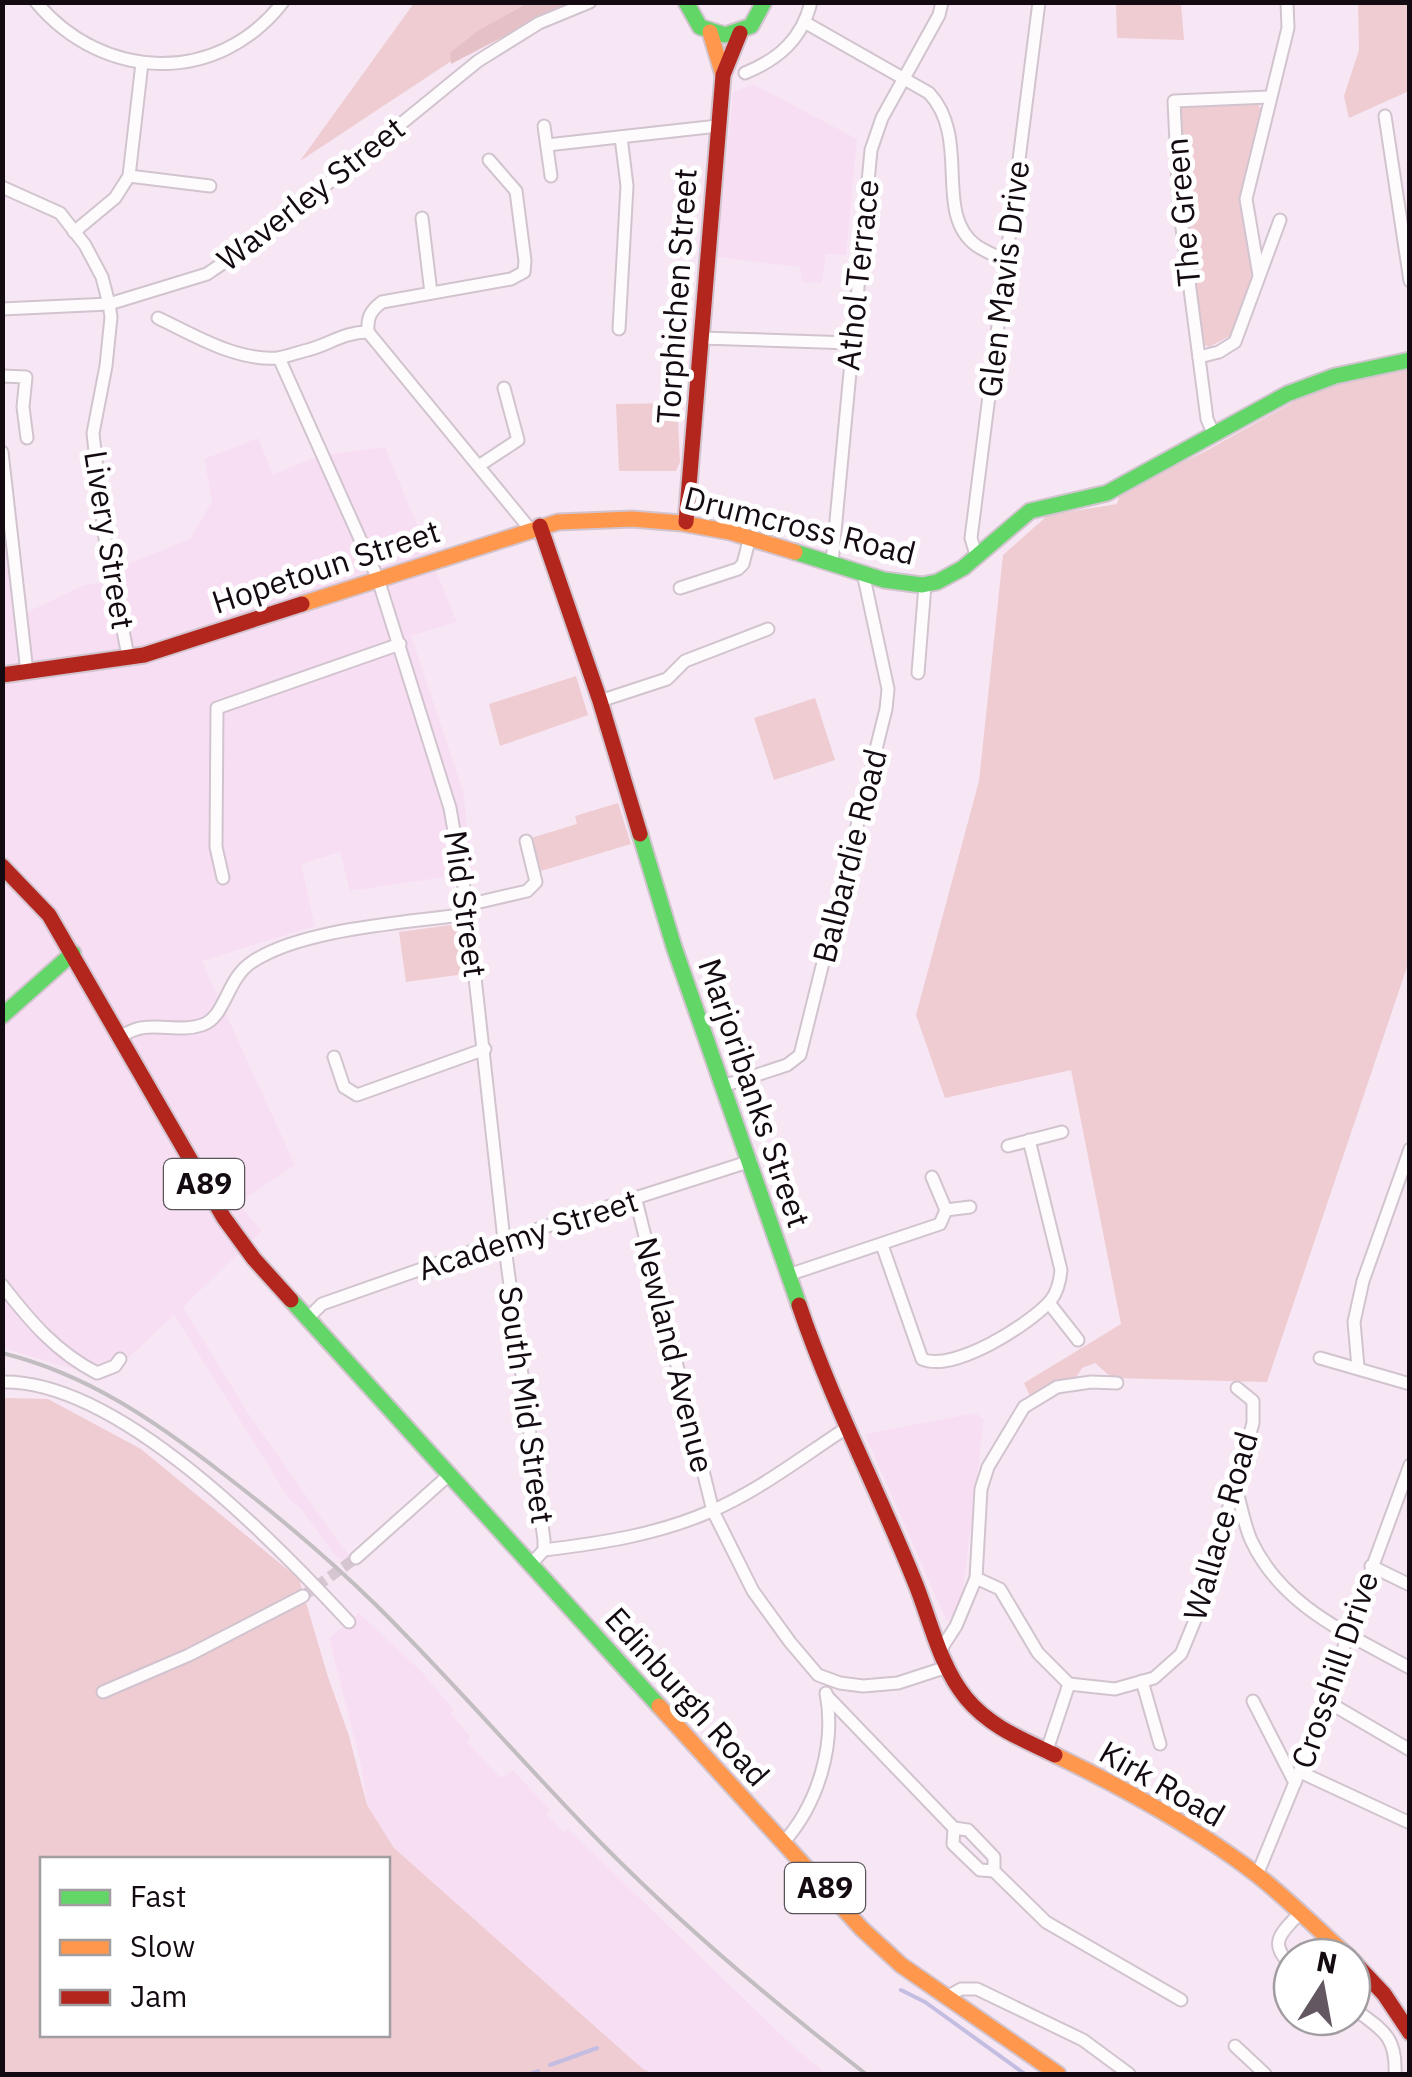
<svg xmlns="http://www.w3.org/2000/svg" width="1412" height="2077" viewBox="0 0 1412 2077" font-family="'IBM Plex Sans',sans-serif">
	<style>
		.built { fill: #f8def3 }
		.green { fill: #eeccd2; fill-rule: evenodd }
		.forest { fill: #e6c0c7 }
		.lines { fill: none; stroke-linecap: round; stroke-linejoin: round }
		.stream { stroke: #c2bde1; stroke-width: 4 }
		.street-tunnel { stroke: #d5c6d2; stroke-width: 11; stroke-dasharray: 11 5.5; stroke-linecap: butt }
		.street-casing { stroke: #d1c4cf; stroke-width: 15 }
		.fast-casing { stroke: #d1c4cf; stroke-width: 19 }
		.slow-casing { stroke: #d1c4cf; stroke-width: 19 }
		.jam-casing { stroke: #d1c4cf; stroke-width: 19 }
		.street { stroke: #fefbfd; stroke-width: 11 }
		.fast { stroke: #63d668; stroke-width: 15 }
		.slow { stroke: #ff974d; stroke-width: 15 }
		.jam { stroke: #b3261e; stroke-width: 15 }
		.rail { stroke: #c1bdc0; stroke-width: 4 }
		.labels { text-anchor: middle; stroke-width: 10; stroke-linejoin: round; paint-order: stroke }
		.shield { fill: #fff; stroke: #5a5459; stroke-width: 2.5 }
		.shield-label { font-size: 30px; font-weight: bold; fill: #140b12 }
		.street-label { font-size: 32px; fill: #140b12; stroke: #fff }
	</style>
	<rect width="100%" height="100%" fill="#f7e7f4"/>
	<g class="built">
		<polygon points="753,84 857,139 846,255 826,254 822,283 802,282 800,267 716,257 733,92"/>
		<polygon points="258,438 273,474 322,455 385,447 457,622 411,636 463,791 473,873 350,891 340,852 301,864 315,926 202,961 295,1165 238,1203 262,1231 183,1307 248,1413 335,1537 358,1566 337,1558 301,1509 289,1499 174,1315 106,1379 3,1348 2,521 8,520 21,615 84,585 106,582 105,573 190,539 212,501 204,459"/>
		<polygon points="975,1413 984,1419 961,1607 947,1622 865,1434"/>
		<polygon points="359,1613 421,1671 454,1710 451,1714 471,1737 467,1742 501,1778 513,1770 550,1810 546,1814 564,1832 568,1829 796,2049 827,2074 653,2074 643,2069 394,1848 367,1805 361,1765 329,1638"/>
	</g>
	<g class="green">
		<polygon points="414,3 548,3 515,19 300,161"/>
		<polygon points="1116,3 1181,3 1184,40 1117,38"/>
		<polygon points="1358,3 1409,3 1409,91 1349,118 1344,96 1359,50"/>
		<polygon points="1257,103 1261,109 1240,198 1251,258 1251,282 1230,336 1209,347 1203,344 1188,237 1180,110 1183,106"/>
		<polygon points="1409,367 1409,961 1267,1382 1112,1378 1095,1363 1082,1368 1075,1379 1054,1384 1030,1396 1024,1383 1121,1324 1071,1070 945,1098 916,1015 979,781 1003,555 1048,515 1117,504 1121,491 1204,452 1318,388"/>
		<polygon points="677,403 680,462 676,471 619,471 616,404"/>
		<polygon points="576,676 588,715 500,746 489,704"/>
		<polygon points="815,698 835,760 774,780 754,718"/>
		<polygon points="618,803 631,844 541,871 531,838 577,824 575,816"/>
		<polygon points="458,924 465,974 406,982 399,932"/>
		<path d="M3,1398l45,1 93,50 158,130 29,98 21,59 18,69 27,43 249,221 10,5h-650zM42,1860h346v174h-346z"/>
	</g>
	<polygon class="forest" points="528,3 577,3 537,19 451,64 450,53 476,32"/>
	<g class="lines">
		<g class="stream">
			<polyline points="901,1990 925,2002 1025,2074"/>
			<polyline points="550,2065 597,2048"/>
			<polyline points="530,2074 538,2071"/>
		</g>
		<polyline class="street-tunnel" points="303,1596 356,1558"/>
		<g class="street-casing">
			<g id="street">
				<path d="M36,2c67,80 182,84 247,0"/>
				<path d="M806,23l123,70c43,46 3,121 48,153 9,6 20,10 29,15"/>
				<path d="M745,73c34,-14 57,-34 66,-71"/>
				<polyline points="1385,116 1410,281"/>
				<polyline points="544,126 551,176"/>
				<polyline points="547,145 718,126"/>
				<polyline points="129,176 210,186"/>
				<polyline points="2,187 60,213 85,245 102,277 109,304 111,317 106,366 93,433 104,533 128,656"/>
				<polyline points="422,218 431,293"/>
				<polyline points="74,232 115,198 129,176 142,63"/>
				<polyline points="1259,275 1246,199 1288,28 1287,2"/>
				<polyline points="2,309 109,304 207,274 267,233 478,61 539,23 590,2"/>
				<path d="M158,318c36,17 78,43 119,40 10,-1 21,-6 31,-8 22,-6 36,-18 60,-18"/>
				<polyline points="619,329 627,186 621,137"/>
				<path d="M368,332c-1,-14 2,-21 14,-30l129,-23 13,-7 1,-11 -9,-70 -27,-31"/>
				<polyline points="368,332 530,529"/>
				<polyline points="701,338 851,343"/>
				<polyline points="1199,357 1219,352 1235,342 1280,220"/>
				<polyline points="279,358 378,579 450,808 467,905 504,1240 544,1540 544,1550 530,1565"/>
				<polyline points="2,376 26,377 23,407 27,438"/>
				<polyline points="1214,435 1207,419 1179,205 1174,101 1269,97"/>
				<polyline points="2,452 27,672"/>
				<polyline points="480,465 518,440 504,388"/>
				<polyline points="976,555 971,538 1039,2"/>
				<polyline points="832,563 871,150 882,118 939,15 942,2"/>
				<polyline points="680,588 738,569 743,564 750,537"/>
				<polyline points="918,673 925,585"/>
				<polyline points="600,701 667,679 685,661 768,629"/>
				<polyline points="223,878 216,847 217,708 400,644"/>
				<polyline points="467,905 527,891 536,882 526,841"/>
				<path d="M119,1036c7,-2 15,-7 22,-8 19,-4 41,4 61,-3 24,-8 24,-46 50,-63 51,-34 154,-39 215,-48"/>
				<polyline points="334,1057 344,1087 357,1095 485,1049"/>
				<polyline points="723,1086 787,1065 800,1055 886,709 888,689 863,573"/>
				<polyline points="1008,1146 1062,1132"/>
				<polyline points="636,1200 713,1511 753,1591 790,1642 818,1675 840,1683 863,1686 898,1683 947,1667"/>
				<polyline points="946,1210 970,1207"/>
				<path d="M882,1245l40,114c31,14 109,-35 129,-59 7,-9 9,-19 10,-30l-32,-130"/>
				<polyline points="788,1275 940,1224 946,1210 932,1177"/>
				<path d="M2,1285c28,36 54,67 95,88l18,-7 5,-7"/>
				<polyline points="1049,1303 1078,1340"/>
				<polyline points="309,1317 322,1304 504,1240 751,1161"/>
				<polyline points="1320,1358 1410,1384"/>
				<polyline points="1358,1367 1354,1322 1363,1281 1410,1149"/>
				<path d="M2,1382c116,-3 272,159 347,240"/>
				<path d="M1236,1488c5,17 8,36 15,52 31,67 98,94 159,128"/>
				<path d="M544,1550c57,-7 112,-15 165,-38 50,-21 94,-56 139,-85"/>
				<polyline points="356,1558 449,1475"/>
				<polyline points="1371,1566 1410,1585"/>
				<polyline points="976,1578 1000,1589 1038,1653 1069,1684"/>
				<polyline points="941,1649 956,1626 976,1578 981,1489 988,1467 1024,1407 1057,1387 1091,1382 1117,1383"/>
				<polyline points="1142,1681 1160,1744"/>
				<polyline points="103,1692 189,1655 303,1596"/>
				<polyline points="827,1696 954,1828 968,1830 994,1857 994,1871 1046,1922 1181,2000"/>
				<polyline points="1253,1701 1295,1783"/>
				<polyline points="1328,1702 1410,1750"/>
				<polyline points="1046,1753 1069,1684 1115,1689 1154,1678 1181,1654 1200,1608 1253,1423 1253,1401 1237,1388"/>
				<polyline points="1300,1772 1410,1823"/>
				<polyline points="954,1828 953,1844 980,1870 994,1871"/>
				<path d="M783,1843c35,-39 53,-98 43,-150"/>
				<polyline points="1257,1875 1328,1702 1348,1633 1410,1465"/>
				<path d="M1292,1966c-25,-23 -11,-33 8,-53"/>
				<polyline points="947,1997 961,1989 977,1989 1083,2040 1129,2074"/>
				<path d="M1352,2007c28,22 45,27 43,67"/>
				<polyline points="1235,2046 1265,2074"/>
			</g>
		</g>
		<g class="fast-casing">
			<g id="fast">
				<polyline points="686,2 700,27 725,35 751,26 764,2"/>
				<polyline points="795,552 884,580 922,585 937,582 963,568 1030,511 1107,493 1287,394 1335,376 1410,360"/>
				<polyline points="640,834 674,947 799,1305"/>
				<polyline points="2,1016 73,953"/>
				<polyline points="291,1300 659,1706"/>
			</g>
		</g>
		<g class="slow-casing">
			<g id="slow">
				<polyline points="710,32 723,75"/>
				<polyline points="302,604 558,522 632,519 681,523 730,532 795,552"/>
				<polyline points="659,1706 862,1929 901,1965 1058,2074"/>
				<path d="M1055,1755c69,33 140,72 201,119 32,25 62,56 93,83"/>
			</g>
		</g>
		<g class="jam-casing">
			<g id="jam">
				<polyline points="686,522 723,75 740,33"/>
				<polyline points="540,526 600,701 640,834"/>
				<polyline points="2,675 144,655 302,604"/>
				<polyline points="2,866 49,915 224,1218 254,1259 291,1300"/>
				<path d="M799,1305c32,95 78,183 115,275 16,38 25,85 52,118 24,29 56,41 89,57"/>
				<polyline points="1352,1960 1384,1994 1410,2033"/>
			</g>
		</g>
		<use href="#street" class="street"/>
		<use href="#fast" class="fast"/>
		<use href="#slow" class="slow"/>
		<use href="#jam" class="jam"/>
		<path class="rail" d="M2,1353c86,21 156,70 224,123 52,40 102,82 149,128 79,78 151,163 229,242 82,83 170,157 262,228"/>
	</g>
	<g class="labels">
		<g class="shield">
			<rect x="164" y="1159" width="80" height="50" rx="8"/>
			<rect x="785" y="1863" width="80" height="50" rx="8"/>
		</g>
		<g class="shield-label">
			<text x="204" y="1194">A89</text>
			<text x="825" y="1898">A89</text>
		</g>
		<g class="street-label">
			<text transform="translate(311 194) rotate(-38)" y="11">Waverley Street</text>
			<text transform="translate(1183 212) rotate(-95)" y="11">The Green</text>
			<text transform="translate(858 275) rotate(-84)" y="11">Athol Terrace</text>
			<text transform="translate(1004 279) rotate(-83)" y="11">Glen Mavis Drive</text>
			<text transform="translate(677 296) rotate(-86)" y="11">Torphichen Street</text>
			<text transform="translate(800 526) rotate(14)" y="11">Drumcross Road</text>
			<text transform="translate(109 540) rotate(81)" y="11">Livery Street</text>
			<text transform="translate(326 567) rotate(-18)" y="11">Hopetoun Street</text>
			<text transform="translate(850 856) rotate(-76)" y="11">Balbardie Road</text>
			<text transform="translate(465 904) rotate(82)" y="11">Mid Street</text>
			<text transform="translate(754 1093) rotate(71)" y="11">Marjoribanks Street</text>
			<text transform="translate(528 1235) rotate(-18)" y="11">Academy Street</text>
			<text transform="translate(674 1355) rotate(76)" y="11">Newland Avenue</text>
			<text transform="translate(526 1405) rotate(82)" y="11">South Mid Street</text>
			<text transform="translate(1221 1526) rotate(-74)" y="11">Wallace Road</text>
			<text transform="translate(1335 1670) rotate(-71)" y="11">Crosshill Drive</text>
			<text transform="translate(687 1697) rotate(48)" y="11">Edinburgh Road</text>
			<text transform="translate(1162 1784) rotate(30)" y="11">Kirk Road</text>
		</g>
	</g>
	<rect width="1412" height="2077" fill="none" stroke="#140b12" stroke-width="10"/>
	<rect x="40" y="1857" width="350" height="180" fill="#ffffff" stroke="#a19da0" stroke-width="2.5"/>
	<rect x="60" y="1890" width="50" height="15" fill="#63d668" stroke="#a19da0" stroke-width="2.5"/>
	<text x="130" y="1907" font-size="30" fill="#140b12">Fast</text>
	<rect x="60" y="1940" width="50" height="15" fill="#ff974d" stroke="#a19da0" stroke-width="2.5"/>
	<text x="130" y="1957" font-size="30" fill="#140b12">Slow</text>
	<rect x="60" y="1990" width="50" height="15" fill="#b3261e" stroke="#a19da0" stroke-width="2.5"/>
	<text x="130" y="2007" font-size="30" fill="#140b12">Jam</text>
	<g transform="translate(1322 1987) rotate(11)"><circle r="48" fill="#ffffff" stroke="#a19da0" stroke-width="2.5"/>
	<path d="M0-8L18 38L0 25L-18 38Z" fill="#635861"/>
	<text y="-15" font-size="28" font-weight="bold" text-anchor="middle" fill="#140b12">N</text>
	</g>
</svg>
